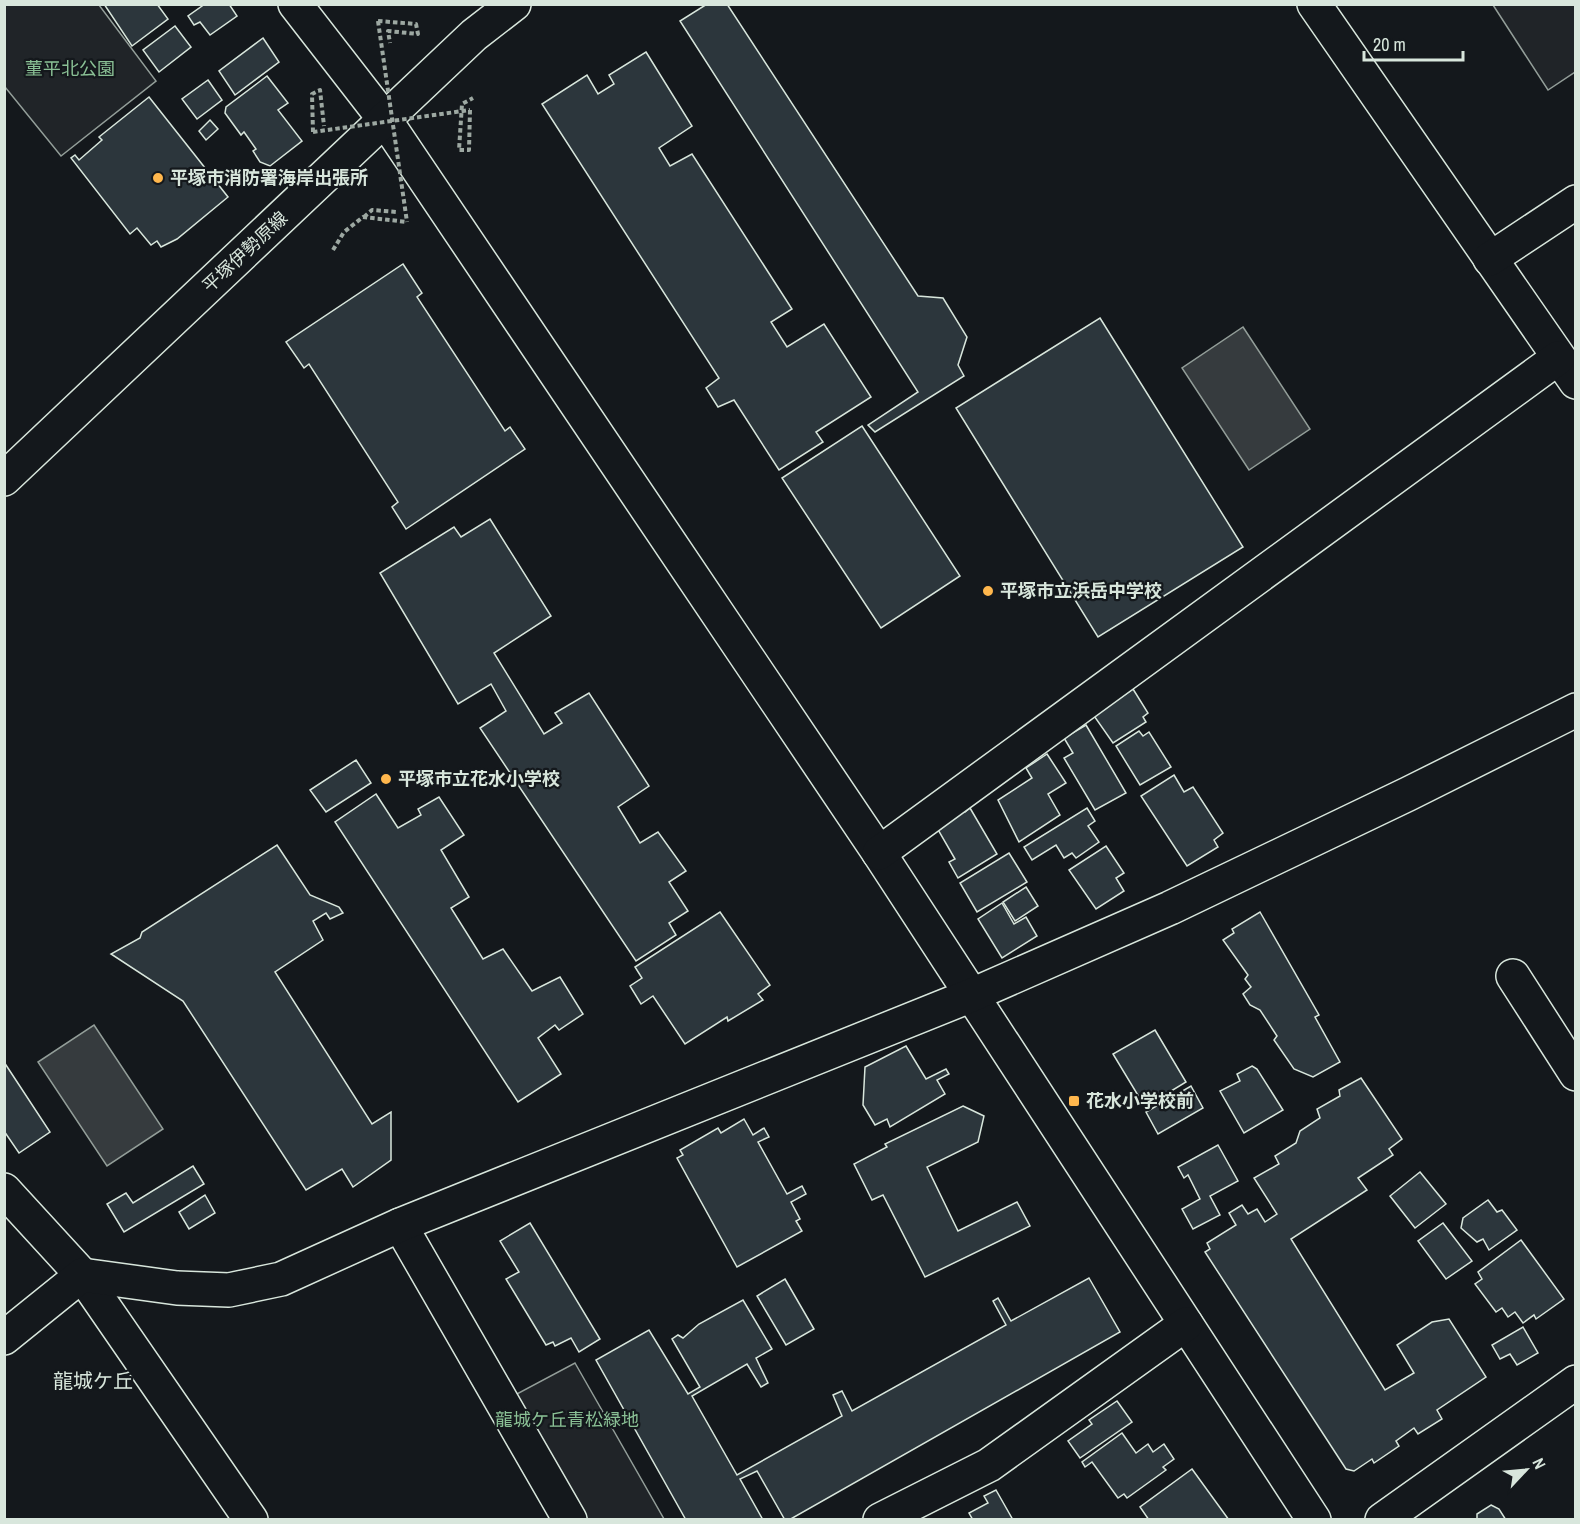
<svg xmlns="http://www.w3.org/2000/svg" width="1580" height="1524" viewBox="0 0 1580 1524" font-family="'Archivo Narrow','Noto Sans JP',sans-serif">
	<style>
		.green { fill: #202428; stroke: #939e99; stroke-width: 1.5 }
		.water { fill: #363b3e; stroke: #939e99; stroke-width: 1.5 }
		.building { fill: #2c363c; stroke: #d8e6dc; stroke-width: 1.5 }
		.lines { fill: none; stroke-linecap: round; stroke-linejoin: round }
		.minor-casing { stroke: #d8e6dc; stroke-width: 36 }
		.major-casing { stroke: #d8e6dc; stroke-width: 36 }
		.path { stroke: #9da8a2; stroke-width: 4; stroke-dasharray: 4.5 3; stroke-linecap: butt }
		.minor { stroke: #14181c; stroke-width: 33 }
		.major { stroke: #14181c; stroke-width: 33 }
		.path-bridge { stroke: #9da8a2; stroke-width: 4; stroke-dasharray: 4.5 3; stroke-linecap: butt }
		.poi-dot { fill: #ffb74d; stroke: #14181c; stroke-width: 2 }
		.labels { text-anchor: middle; stroke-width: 4.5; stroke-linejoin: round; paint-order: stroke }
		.park-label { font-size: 18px; fill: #8ac095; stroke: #14181c }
		.poi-label { font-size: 18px; font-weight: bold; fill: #d8e6dc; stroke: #14181c; text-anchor: start }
		.street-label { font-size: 18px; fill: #d8e6dc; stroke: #14181c }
		.neighbourhood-label { font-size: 20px; fill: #d8e6dc; stroke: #14181c }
	</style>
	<rect width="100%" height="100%" fill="#14181c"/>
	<g class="green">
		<polygon points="4,5 99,5 156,81 61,156 5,87"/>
		<polygon points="1493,5 1575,5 1575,72 1548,90"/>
		<polygon points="575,1363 664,1519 584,1519 513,1396"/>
	</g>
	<g class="water">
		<polygon points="1243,327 1310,429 1249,470 1182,368"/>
		<polygon points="94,1025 163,1129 107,1166 38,1062"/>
	</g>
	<g class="building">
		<polygon points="104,4 157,4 168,19 132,46"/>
		<polygon points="205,4 229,4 237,16 210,35 200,22 194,25 188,16"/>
		<polygon points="707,4 727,4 918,296 943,298 967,337 958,365 964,376 875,432 868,425 918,392 680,21"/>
		<polygon points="175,26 191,47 159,72 143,50"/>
		<polygon points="263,38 279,62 235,95 219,71"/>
		<polygon points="646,52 692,126 659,148 670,166 692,154 792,309 771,322 787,347 824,324 871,397 816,432 823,442 779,470 734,400 718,407 706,388 719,378 542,104 587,75 598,94 614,84 609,75"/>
		<polygon points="267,76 288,103 278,110 302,141 270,166 260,162 253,151 256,149 244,132 241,135 225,113 226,107"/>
		<polygon points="208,80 222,100 197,119 182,99"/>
		<polygon points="149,97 228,197 177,239 161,247 157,241 151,245 137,228 130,234 71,158 75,155 79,160 102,140 99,137"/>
		<polygon points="210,120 218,129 206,140 199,131"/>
		<polygon points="403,264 422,293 417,297 505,431 510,427 525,449 406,529 392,507 398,502 309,364 304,368 286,342"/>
		<polygon points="1100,318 1243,547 1098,637 956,408"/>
		<polygon points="862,426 960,576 881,628 782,478"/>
		<polygon points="490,519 551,616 494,653 544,734 562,723 555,713 589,693 649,786 618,807 640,843 658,832 686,871 669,882 688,911 669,923 676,935 636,961 480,728 506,711 491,684 458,704 380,573 454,527 461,537"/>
		<polygon points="1133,689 1148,713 1143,717 1146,722 1113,743 1092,713 1117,694 1120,698"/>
		<polygon points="1086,725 1126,793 1095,810 1064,758 1073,753 1064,738"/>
		<polygon points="1139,731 1143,736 1149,732 1171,767 1140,785 1116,746"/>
		<polygon points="1047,754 1066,783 1048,794 1060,815 1019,842 998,800 1032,778 1026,768"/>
		<polygon points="356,760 371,783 326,812 310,790"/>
		<polygon points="1174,775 1184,792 1193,787 1223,833 1214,840 1218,847 1187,866 1141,796"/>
		<polygon points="376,794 398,828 421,815 418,809 439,797 464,835 441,850 469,897 451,908 483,959 503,949 532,991 560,977 583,1014 559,1030 555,1025 538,1038 561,1074 518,1102 335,822"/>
		<polygon points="960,806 965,812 970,808 997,854 958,878 949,862 955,859 937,828"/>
		<polygon points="1087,808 1095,821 1088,826 1099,842 1076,858 1072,853 1064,858 1056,845 1032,860 1024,847"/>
		<polygon points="277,845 310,895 339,907 343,913 330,919 326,913 313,921 323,940 275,972 372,1124 391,1112 391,1160 353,1187 342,1169 306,1190 183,1001 111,954 140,938 142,932"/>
		<polygon points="1106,846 1124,873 1116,878 1124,891 1096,909 1069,870"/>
		<polygon points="1009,853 1027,882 977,912 960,883"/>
		<polygon points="1026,887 1038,906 1015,921 1003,902"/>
		<polygon points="1002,903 1014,924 1026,917 1037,936 1002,958 978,919"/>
		<polygon points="720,912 770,985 758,994 763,1000 728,1021 727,1017 685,1044 653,996 641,1004 630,986 642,978 635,967"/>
		<polygon points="1260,912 1319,1015 1315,1017 1340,1062 1313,1077 1294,1069 1274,1040 1277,1036 1260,1010 1250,1005 1243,994 1251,987 1245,979 1248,975 1223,940 1234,933 1232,929"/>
		<polygon points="1155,1030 1186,1082 1145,1107 1113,1054"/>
		<polygon points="906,1046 926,1079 946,1069 949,1074 937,1080 945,1094 890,1127 887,1119 875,1125 863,1105 865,1067"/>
		<polygon points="4,1062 50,1132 19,1153 4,1131"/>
		<polygon points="1252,1066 1257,1069 1283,1110 1244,1133 1220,1091 1240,1081 1237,1074"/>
		<polygon points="1361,1078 1402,1139 1389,1149 1393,1155 1358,1178 1367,1190 1291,1239 1385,1390 1414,1373 1397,1345 1432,1322 1449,1319 1486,1377 1437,1410 1442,1419 1418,1434 1414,1428 1396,1441 1399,1446 1374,1463 1372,1459 1354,1471 1346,1469 1205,1252 1210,1249 1207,1243 1236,1225 1229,1213 1242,1205 1248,1214 1257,1209 1265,1222 1277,1214 1254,1178 1279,1164 1275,1156 1296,1143 1300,1131 1320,1118 1317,1109 1340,1096 1339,1090"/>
		<polygon points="1191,1086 1203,1108 1158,1134 1146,1112"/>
		<polygon points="963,1106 984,1116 978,1142 927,1167 958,1231 1017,1202 1030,1226 925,1277 883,1195 872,1200 854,1164 887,1147 885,1144"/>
		<polygon points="744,1119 753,1135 764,1128 769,1137 758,1142 787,1194 802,1186 806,1194 791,1202 800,1219 796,1221 802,1231 737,1267 677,1158 683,1155 680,1150 718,1128 721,1133"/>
		<polygon points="1218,1145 1238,1181 1210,1196 1220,1215 1193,1229 1182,1209 1200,1199 1188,1175 1184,1178 1178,1167"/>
		<polygon points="193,1166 204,1184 124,1232 107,1204 126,1193 133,1203"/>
		<polygon points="1420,1172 1446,1204 1415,1228 1390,1196"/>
		<polygon points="205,1195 215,1213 189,1229 179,1212"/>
		<polygon points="1488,1200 1497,1212 1502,1210 1517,1230 1489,1250 1483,1239 1477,1242 1461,1228 1463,1218"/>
		<polygon points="530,1223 600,1339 579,1352 571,1338 555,1346 553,1342 546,1345 506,1279 519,1272 500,1241"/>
		<polygon points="1443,1223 1472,1261 1446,1279 1418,1241"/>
		<polygon points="1521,1240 1564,1299 1536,1319 1534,1315 1523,1323 1515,1312 1508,1317 1502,1308 1496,1312 1475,1284 1482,1279 1478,1272"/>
		<polygon points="1089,1278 1120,1332 789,1520 785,1520 757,1471 740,1479 763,1520 686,1520 596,1360 649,1330 688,1394 700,1387 672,1339 678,1335 683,1338 699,1324 743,1300 772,1349 756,1358 768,1383 761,1387 747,1364 692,1396 737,1475 842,1416 833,1395 842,1391 852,1411 1006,1325 993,1301 998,1298 1011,1321"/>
		<polygon points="785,1279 814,1329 786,1345 757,1296"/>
		<polygon points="1523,1327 1538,1353 1517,1365 1510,1354 1500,1359 1492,1345"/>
		<polygon points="1117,1401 1132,1422 1080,1458 1068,1441 1092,1424 1089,1420"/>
		<polygon points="1122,1433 1136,1453 1148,1444 1153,1452 1164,1444 1174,1459 1163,1467 1166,1470 1127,1498 1124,1494 1118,1498 1092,1462 1085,1467 1082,1462"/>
		<polygon points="1192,1469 1229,1520 1149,1520 1140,1507"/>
		<polygon points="996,1490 1013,1520 973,1520 969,1513 988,1503 984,1496"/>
		<polygon points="1491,1505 1499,1509 1506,1520 1477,1520 1477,1514"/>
	</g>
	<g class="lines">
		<g class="minor-casing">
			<g id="minor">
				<polyline points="295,4 385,120 879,853 1314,1520"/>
				<polyline points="1314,4 1576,382"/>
				<polyline points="1490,259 1576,202"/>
				<polyline points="879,853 1558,358"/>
				<polyline points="1513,976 1576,1074"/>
				<polyline points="4,1190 82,1275 251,1520"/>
				<polyline points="400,1225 570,1520"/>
				<polyline points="4,1338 82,1275 177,1288 229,1290 281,1279 400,1225 972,995 1170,908 1408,794 1576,710"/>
				<polyline points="880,1520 989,1465 1186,1324"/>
				<polyline points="1382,1520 1576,1382"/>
			</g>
		</g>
		<g class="major-casing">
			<polyline id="major" points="4,479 474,35 514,4"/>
		</g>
		<g class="path">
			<polyline points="378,21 416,24 418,34 388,31 390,43"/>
			<polyline points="470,110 469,150 459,150 462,104 473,98"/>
			<polyline points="313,132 312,94 320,90 324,126"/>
			<polyline points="364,217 372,210 396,212"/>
			<polyline points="333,250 344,232 363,217 407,222"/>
		</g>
		<use href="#minor" class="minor"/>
		<use href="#major" class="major"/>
		<g class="path-bridge">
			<polyline points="378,21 407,222"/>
			<polyline points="313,132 470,110"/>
		</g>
	</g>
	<g class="poi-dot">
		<circle cx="158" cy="178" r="6"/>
		<circle cx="988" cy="591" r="6"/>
		<circle cx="386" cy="779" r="6"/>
		<rect x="1068" y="1095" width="12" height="12" rx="3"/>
	</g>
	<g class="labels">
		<g class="park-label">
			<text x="70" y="75">菫平北公園</text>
			<text x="567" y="1426">龍城ケ丘青松緑地</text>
		</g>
		<g class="poi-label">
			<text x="170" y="184">平塚市消防署海岸出張所</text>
			<text x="1000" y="597">平塚市立浜岳中学校</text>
			<text x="398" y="785">平塚市立花水小学校</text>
			<text x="1086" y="1107">花水小学校前</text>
		</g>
		<g class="street-label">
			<text transform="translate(245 252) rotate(-43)" y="6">平塚伊勢原線</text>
		</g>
		<g class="neighbourhood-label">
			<text x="93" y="1388">龍城ケ丘</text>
		</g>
	</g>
	<rect width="1580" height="1524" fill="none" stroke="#d8e6dc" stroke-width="12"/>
	<g transform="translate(1526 1470) rotate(64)" stroke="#14181c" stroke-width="4.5" paint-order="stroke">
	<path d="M0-4.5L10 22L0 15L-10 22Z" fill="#d8e6dc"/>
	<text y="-9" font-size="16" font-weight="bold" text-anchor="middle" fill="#d8e6dc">N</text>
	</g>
	<path d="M1364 51v9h99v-9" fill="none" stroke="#d8e6dc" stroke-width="3"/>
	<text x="1373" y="51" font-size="18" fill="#d8e6dc" stroke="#14181c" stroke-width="4.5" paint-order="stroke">20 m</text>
</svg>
